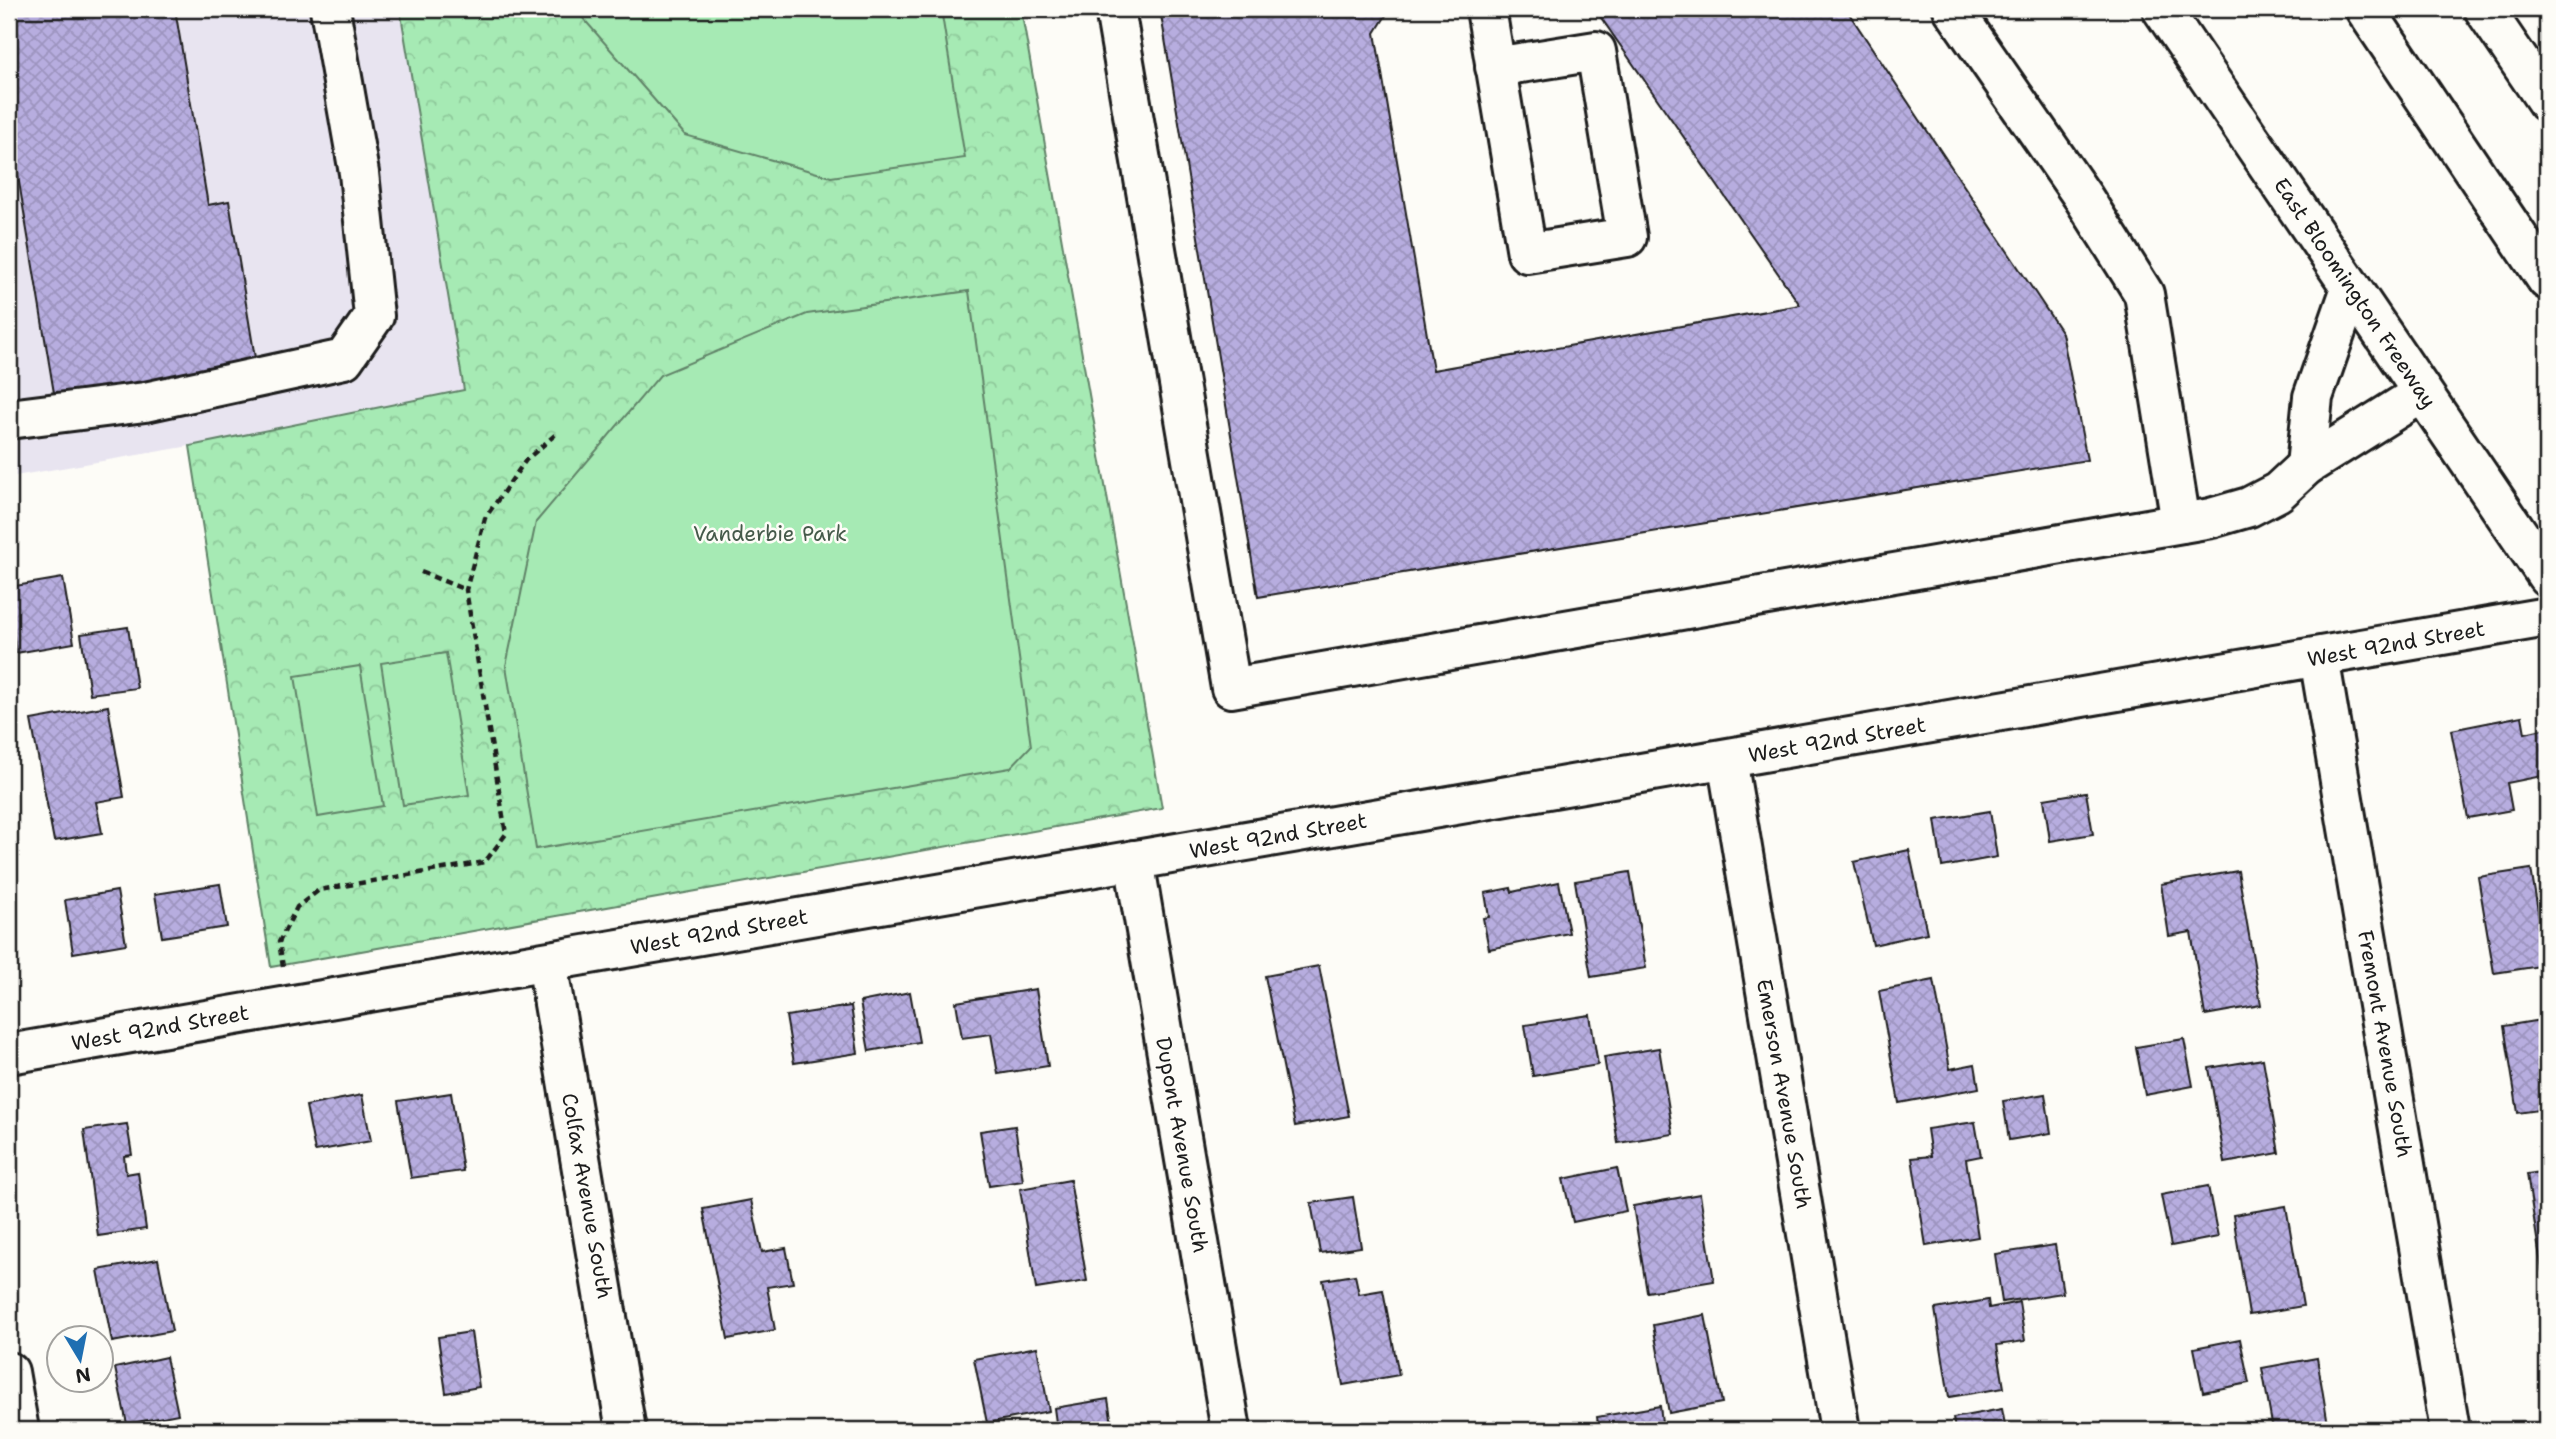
<svg xmlns="http://www.w3.org/2000/svg" width="2556" height="1439" viewBox="0 0 2556 1439" font-family="'Shantell Sans',sans-serif">
	<style>
		.built { fill: #e8e4f0 }
		.forest { fill: url(#forest-crowns); stroke: #618368; stroke-width: 2 }
		.pitch { fill: #a6eab4; stroke: #618368; stroke-width: 2 }
		.building { fill: url(#building-cross-hatch); stroke: #1c1c1c; stroke-width: 2 }
		.lines { fill: none; stroke-linecap: round; stroke-linejoin: round }
		.minor-casing { stroke: #1c1c1c; stroke-width: 44 }
		.highway-casing { stroke: #1c1c1c; stroke-width: 44 }
		.path { stroke: #1c1c1c; stroke-width: 4.5; stroke-dasharray: 7 5; stroke-linecap: butt }
		.minor { stroke: #fdfcf7; stroke-width: 38 }
		.highway { stroke: #fdfcf7; stroke-width: 38 }
		.labels { text-anchor: middle; stroke-width: 5; stroke-linejoin: round; paint-order: stroke }
		.street-label { font-size: 21px; fill: #1c1c1c; stroke: #fdfcf7 }
		.park-label { font-size: 21px; fill: #455a4a; stroke: #fdfcf7 }
	</style>
	<defs>
		<pattern id="forest-crowns" width="20" height="18" patternUnits="userSpaceOnUse" patternTransform="scale(1.75)"><rect width="20" height="18" fill="#a6eab4"/><path d="M2 6a3 3 0 1 1 6 0M12 15a3 3 0 1 1 6 0" fill="none" stroke="#8ec89a"/></pattern>
		<pattern id="building-cross-hatch" width="8" height="8" patternUnits="userSpaceOnUse" patternTransform="scale(1.75)"><rect width="8" height="8" fill="#b7addf"/><path d="M0 0l8 8M0 8l8-8" fill="none" stroke="#9d94bf"/></pattern>
	</defs>
	<rect width="100%" height="100%" fill="#fdfcf7"/>
	<filter id="ink" filterUnits="userSpaceOnUse"><feTurbulence type="fractalNoise" baseFrequency=".0143" numOctaves="2"/><feDisplacementMap in="SourceGraphic" scale="14" xChannelSelector="R" yChannelSelector="G"/><feConvolveMatrix kernelMatrix="1 2 1 2 8 2 1 2 1" color-interpolation-filters="sRGB"/></filter>
	<g filter="url(#ink)">
		<polygon class="built" points="9,9 400,9 464,391 190,446 9,477"/>
		<polygon class="forest" points="400,9 1021,9 1162,808 271,967 190,446 464,390"/>
		<g class="pitch">
			<polygon points="575,9 941,9 965,158 831,177 685,135"/>
			<polygon points="969,291 1031,746 1010,768 536,849 506,666 536,522 660,375 807,314"/>
			<polygon points="446,653 469,795 403,805 381,663"/>
			<polygon points="360,666 383,806 318,817 295,676"/>
		</g>
		<g class="building">
			<polygon points="9,9 175,9 208,205 229,201 256,364 55,399 9,122"/>
			<polygon points="1160,9 1390,9 1375,33 1433,370 1800,305 1595,9 1846,9 2062,333 2087,460 1258,597"/>
			<polygon points="63,578 74,643 16,653 9,587"/>
			<polygon points="128,627 137,688 90,694 81,634"/>
			<polygon points="108,706 124,797 96,802 102,833 54,841 31,720"/>
			<polygon points="2522,716 2525,733 2547,728 2547,775 2507,783 2512,810 2468,818 2451,730"/>
			<polygon points="2086,792 2093,834 2050,841 2044,799"/>
			<polygon points="1990,811 1997,857 1942,867 1935,820"/>
			<polygon points="1909,850 1927,933 1873,945 1854,862"/>
			<polygon points="2531,869 2547,965 2494,973 2478,877"/>
			<polygon points="2238,871 2261,1005 2205,1015 2191,932 2169,936 2161,884"/>
			<polygon points="1630,872 1646,968 1591,977 1575,881"/>
			<polygon points="1559,882 1569,933 1489,949 1483,918 1489,917 1485,893 1511,888 1512,892"/>
			<polygon points="220,884 227,927 162,937 155,894"/>
			<polygon points="117,891 126,944 73,953 65,900"/>
			<polygon points="1319,966 1349,1116 1295,1126 1265,976"/>
			<polygon points="1934,980 1950,1069 1975,1064 1979,1088 1899,1103 1879,991"/>
			<polygon points="1036,989 1048,1066 998,1074 991,1034 962,1038 956,1002"/>
			<polygon points="910,992 919,1042 869,1051 860,1002"/>
			<polygon points="851,1006 858,1053 794,1063 786,1016"/>
			<polygon points="1590,1015 1598,1065 1533,1076 1525,1025"/>
			<polygon points="2547,1019 2547,1109 2518,1113 2504,1026"/>
			<polygon points="2184,1039 2193,1086 2145,1095 2136,1047"/>
			<polygon points="1659,1048 1673,1134 1618,1143 1604,1057"/>
			<polygon points="2263,1059 2279,1153 2225,1163 2209,1068"/>
			<polygon points="451,1093 463,1171 411,1178 398,1101"/>
			<polygon points="2045,1094 2051,1133 2009,1140 2003,1101"/>
			<polygon points="362,1095 371,1141 315,1151 306,1106"/>
			<polygon points="1975,1122 1981,1156 1966,1159 1978,1237 1926,1246 1912,1158 1931,1156 1927,1129"/>
			<polygon points="127,1124 132,1155 124,1156 126,1174 138,1172 146,1229 98,1236 84,1130"/>
			<polygon points="1015,1126 1023,1181 989,1186 980,1131"/>
			<polygon points="1617,1168 1626,1211 1573,1222 1563,1179"/>
			<polygon points="2547,1171 2547,1270 2542,1271 2527,1174"/>
			<polygon points="1070,1180 1087,1281 1036,1289 1020,1189"/>
			<polygon points="2208,1186 2218,1237 2171,1246 2161,1195"/>
			<polygon points="1700,1194 1714,1281 1647,1292 1633,1206"/>
			<polygon points="1353,1197 1361,1247 1320,1253 1311,1203"/>
			<polygon points="751,1200 762,1252 786,1248 793,1283 767,1287 775,1330 728,1339 703,1209"/>
			<polygon points="2286,1206 2303,1306 2249,1315 2233,1215"/>
			<polygon points="2055,1245 2063,1293 2002,1302 1995,1254"/>
			<polygon points="158,1259 172,1331 112,1342 98,1270"/>
			<polygon points="1355,1275 1359,1294 1383,1290 1399,1375 1343,1385 1323,1280"/>
			<polygon points="1988,1300 1989,1308 2019,1302 2025,1341 1997,1345 2004,1388 1949,1397 1935,1309"/>
			<polygon points="1705,1315 1722,1403 1669,1413 1653,1325"/>
			<polygon points="471,1332 479,1387 446,1393 438,1337"/>
			<polygon points="2240,1339 2249,1383 2203,1392 2194,1348"/>
			<polygon points="1037,1347 1049,1411 987,1423 974,1359"/>
			<polygon points="166,1357 178,1414 127,1424 115,1368"/>
			<polygon points="2317,1358 2329,1430 2273,1430 2262,1368"/>
			<polygon points="1108,1399 1113,1430 1057,1430 1054,1408"/>
			<polygon points="1660,1406 1663,1430 1599,1430 1597,1417"/>
			<polygon points="2002,1409 2006,1430 1955,1430 1953,1418"/>
		</g>
		<g class="lines">
			<g class="minor-casing">
				<g id="minor">
					<polyline points="1115,9 1231,688 2211,518 2249,507 2278,492 2306,466 2422,393"/>
					<polyline points="1486,9 1527,253 1627,237 1596,51 1495,67"/>
					<polyline points="1953,9 2083,197 2144,294 2181,523"/>
					<polyline points="2162,9 2547,576"/>
					<polyline points="9,419 145,402 344,359 374,316 359,173 330,9"/>
					<polyline points="2306,466 2313,397 2351,288"/>
					<polyline points="2319,657 2450,1430"/>
					<polyline points="1727,759 1840,1430"/>
					<polyline points="1134,860 1231,1430"/>
					<polyline points="547,962 626,1430"/>
					<polyline points="9,1054 2547,617"/>
					<polyline points="9,1372 19,1430"/>
				</g>
			</g>
			<g class="highway-casing">
				<g id="highway">
					<polyline points="2365,9 2547,280"/>
					<polyline points="2484,9 2547,102"/>
				</g>
			</g>
			<g class="path">
				<polyline points="421,572 466,590"/>
				<polyline points="283,967 279,942 297,907 319,890 485,862 506,834 466,590 485,518 526,460 556,434"/>
			</g>
			<use href="#minor" class="minor"/>
			<use href="#highway" class="highway"/>
		</g>
	</g>
	<g class="labels">
		<g class="street-label">
			<text transform="translate(2355 293) rotate(56)" y="7">East Bloomington Freeway</text>
			<text transform="translate(2396 644) rotate(-10)" y="7">West 92nd Street</text>
			<text transform="translate(1837 740) rotate(-10)" y="7">West 92nd Street</text>
			<text transform="translate(1278 836) rotate(-10)" y="7">West 92nd Street</text>
			<text transform="translate(719 932) rotate(-10)" y="7">West 92nd Street</text>
			<text transform="translate(160 1028) rotate(-10)" y="7">West 92nd Street</text>
			<text transform="translate(2385 1044) rotate(80)" y="7">Fremont Avenue South</text>
			<text transform="translate(1784 1094) rotate(80)" y="7">Emerson Avenue South</text>
			<text transform="translate(1182 1145) rotate(80)" y="7">Dupont Avenue South</text>
			<text transform="translate(587 1196) rotate(80)" y="7">Colfax Avenue South</text>
		</g>
		<g class="park-label">
			<text x="770" y="541">Vanderbie Park</text>
		</g>
	</g>
	<rect width="2556" height="1439" fill="none" stroke="#fdfcf7" stroke-width="35"/>
	<rect x="18" y="18" width="2521" height="1404" fill="none" stroke="#1c1c1c" stroke-width="2.5" filter="url(#ink)"/>
	<g transform="translate(80 1359) rotate(170)"><circle r="33" fill="#fdfcf7" stroke="#a3a29f" stroke-width="2"/>
	<path d="M0-5L12 26L0 18L-12 26Z" fill="#1f6fb2"/>
	<text y="-10" font-size="19" font-weight="bold" text-anchor="middle" fill="#1c1c1c">N</text>
	</g>
</svg>
